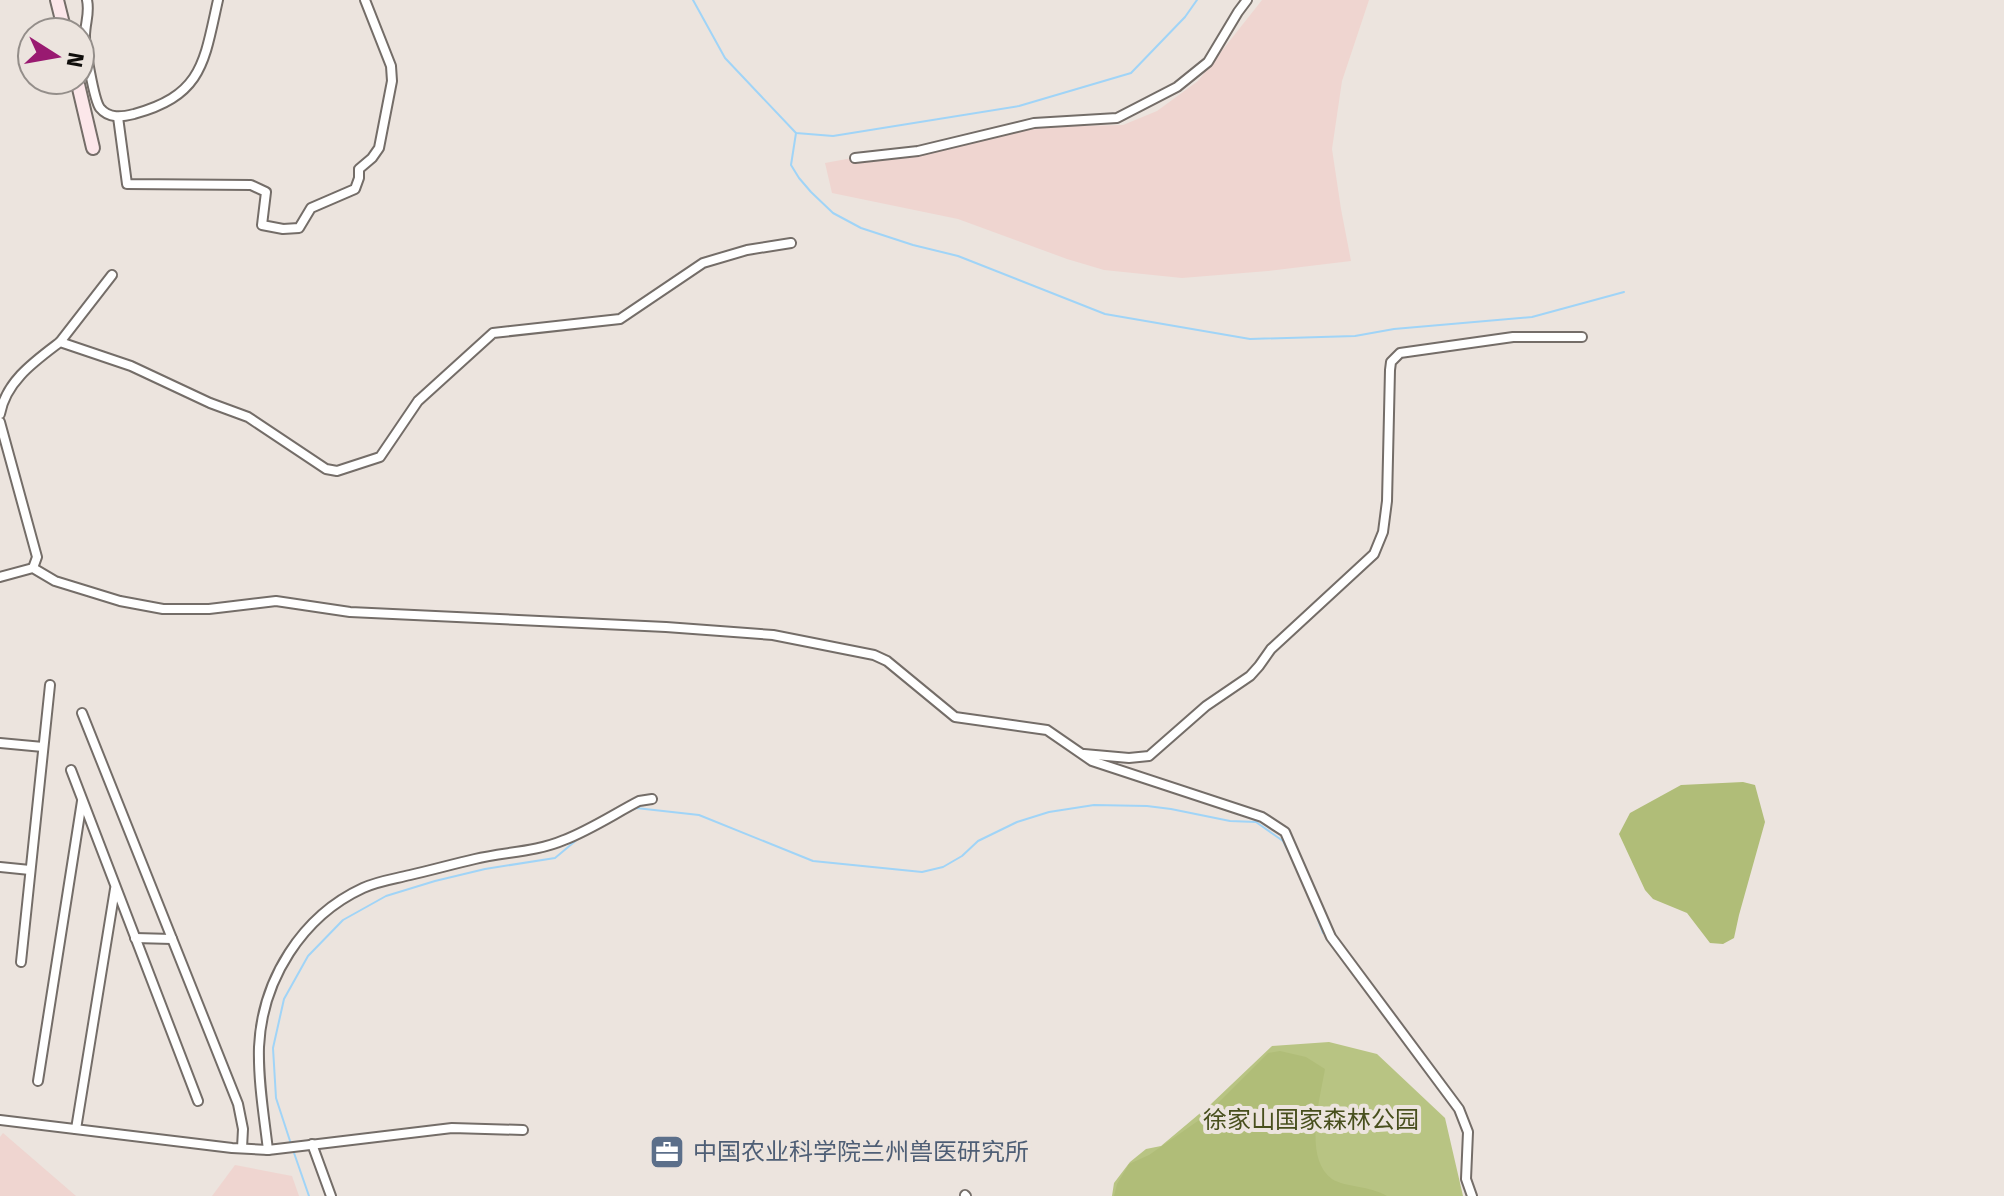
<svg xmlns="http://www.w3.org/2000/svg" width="2004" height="1196" viewBox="0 0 2004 1196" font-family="'Fira Sans','Noto Sans SC',sans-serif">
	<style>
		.industrial { fill: #efd5d0 }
		.green { fill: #b8c483 }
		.forest { fill: #b0bd78 }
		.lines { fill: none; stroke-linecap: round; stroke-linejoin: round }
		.stream { stroke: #a0d4f7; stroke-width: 2 }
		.street-casing { stroke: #746d68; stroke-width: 12 }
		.secondary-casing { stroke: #746d68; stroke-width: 16 }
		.street { stroke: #fff; stroke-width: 8 }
		.secondary { stroke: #fce7ea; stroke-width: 12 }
		.labels { text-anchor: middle; stroke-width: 8; stroke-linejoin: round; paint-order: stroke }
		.park-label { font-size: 24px; fill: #484f1d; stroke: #ece4de }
		.service-label { font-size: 24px; fill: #4e5e75; stroke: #ece4de; text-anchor: start }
	</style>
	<rect width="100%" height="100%" fill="#ece4de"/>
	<g class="industrial">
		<polygon points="1262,0 1369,0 1342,81 1332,149 1341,209 1351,261 1268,271 1182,278 1104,270 1067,259 958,219 832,193 825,163 863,156 937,148 1029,127 1123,125 1157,111 1198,81"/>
		<polygon points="3,1133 76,1196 0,1196 0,1137"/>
		<polygon points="235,1165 292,1176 299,1196 212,1196"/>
	</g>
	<polygon class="green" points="1329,1042 1377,1054 1445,1118 1463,1196 1112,1196 1114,1183 1130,1162 1146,1149 1161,1146 1211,1104 1272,1046"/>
	<g class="forest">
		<polygon points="1743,782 1755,785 1765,822 1739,915 1734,938 1723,944 1710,943 1687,913 1653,899 1645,890 1619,834 1630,813 1681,785"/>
		<path d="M1280,1051l26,6 19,12c-5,30 -22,89 7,110 12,8 39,7 55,17h-273l3,-12 12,-20 20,-9 56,-39 63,-63z"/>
	</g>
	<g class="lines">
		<g class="stream">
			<polyline points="693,0 725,58 796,133 833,136 1019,106 1131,73 1185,17 1197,0"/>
			<polyline points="796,133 791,165 799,178 811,192 833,213 861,228 913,245 958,256 1105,314 1250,339 1355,336 1394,329 1532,317 1624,292"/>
			<polyline points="619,816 636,808 699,815 813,861 922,872 943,867 962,856 978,841 1017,822 1049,812 1094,805 1147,806 1171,809 1230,821 1256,822 1283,841 1294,862"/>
			<polyline points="1312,904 1323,933"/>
			<polyline points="291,1144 276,1098 273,1048 284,999 308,956 343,920 386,896 435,881 485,869 555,858 579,838"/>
			<polyline points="293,1150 309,1196"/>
		</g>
		<g class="street-casing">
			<g id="street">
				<path d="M87,0c3,13 -2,23 -2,36 0,12 9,64 15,72 9,11 22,9 34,6 69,-19 70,-52 84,-114"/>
				<polyline points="118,117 127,184 251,185 266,192 262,225 283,229 299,228 311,208 355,189 359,178 359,169 372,158 379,148 392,81 391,66 365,0"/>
				<polyline points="855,158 918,151 1034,123 1117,118 1177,87 1208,62 1238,12 1247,0"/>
				<polyline points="60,342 112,275"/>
				<path d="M0,414c6,-33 35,-53 60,-72l71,24 79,37 38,14 78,52 11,2 43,-14 38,-56 75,-68 127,-14 83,-56 44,-13 44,-7"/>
				<polyline points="0,422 37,557 33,568"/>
				<polyline points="0,577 33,568 55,581 120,601 163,609 209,609 276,601 350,612 666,627 773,635 874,655 887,661 955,717 1047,730 1092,761 1262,817 1285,832 1331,937 1459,1109 1468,1132 1466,1179 1472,1196"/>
				<polyline points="82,713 238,1104 243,1129 242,1148"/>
				<polyline points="0,743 43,747"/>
				<polyline points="1084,754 1129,758 1149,756 1206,706 1250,676 1259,666 1271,649 1374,554 1383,532 1387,501 1390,370 1391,362 1400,353 1513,337 1582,337"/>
				<polyline points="71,770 198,1101"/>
				<polyline points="0,867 30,870"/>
				<polyline points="135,938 172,939"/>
				<polyline points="21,962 50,685"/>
				<polyline points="38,1081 82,801"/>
				<polyline points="0,1120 232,1148 268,1150 285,1148 452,1128 523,1130"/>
				<polyline points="76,1129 115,889"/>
				<polyline points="312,1144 331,1196"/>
				<path d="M268,1150c-4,-34 -10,-69 -9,-103 3,-67 43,-131 104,-159 15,-7 31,-9 47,-13 22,-5 43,-11 65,-16 29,-7 61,-7 89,-19 26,-10 50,-26 75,-39l13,-2"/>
				<polyline points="965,1195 966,1196"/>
			</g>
		</g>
		<g class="secondary-casing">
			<g id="secondary">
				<polyline points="57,0 65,32"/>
				<polyline points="77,80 93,148"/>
			</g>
		</g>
		<use href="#street" class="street"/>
		<use href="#secondary" class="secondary"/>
	</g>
	<defs>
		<g id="office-square" transform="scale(1.8)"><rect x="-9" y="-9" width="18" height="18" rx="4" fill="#5c6f8a" stroke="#ece4de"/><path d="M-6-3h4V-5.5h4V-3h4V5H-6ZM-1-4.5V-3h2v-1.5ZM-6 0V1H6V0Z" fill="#fff"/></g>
	</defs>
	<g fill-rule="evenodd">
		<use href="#office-square" x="667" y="1152"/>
	</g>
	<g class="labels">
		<g class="park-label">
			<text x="1311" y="1128">徐家山国家森林公园</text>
		</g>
		<g class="service-label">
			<text x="693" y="1160">中国农业科学院兰州兽医研究所</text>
		</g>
	</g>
	<g transform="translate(56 56) rotate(101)"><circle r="38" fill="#ece4de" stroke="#948e8a" stroke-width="2"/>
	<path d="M0-6L14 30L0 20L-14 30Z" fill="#991a71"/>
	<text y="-12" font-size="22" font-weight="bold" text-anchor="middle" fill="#100e0c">N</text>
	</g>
</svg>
